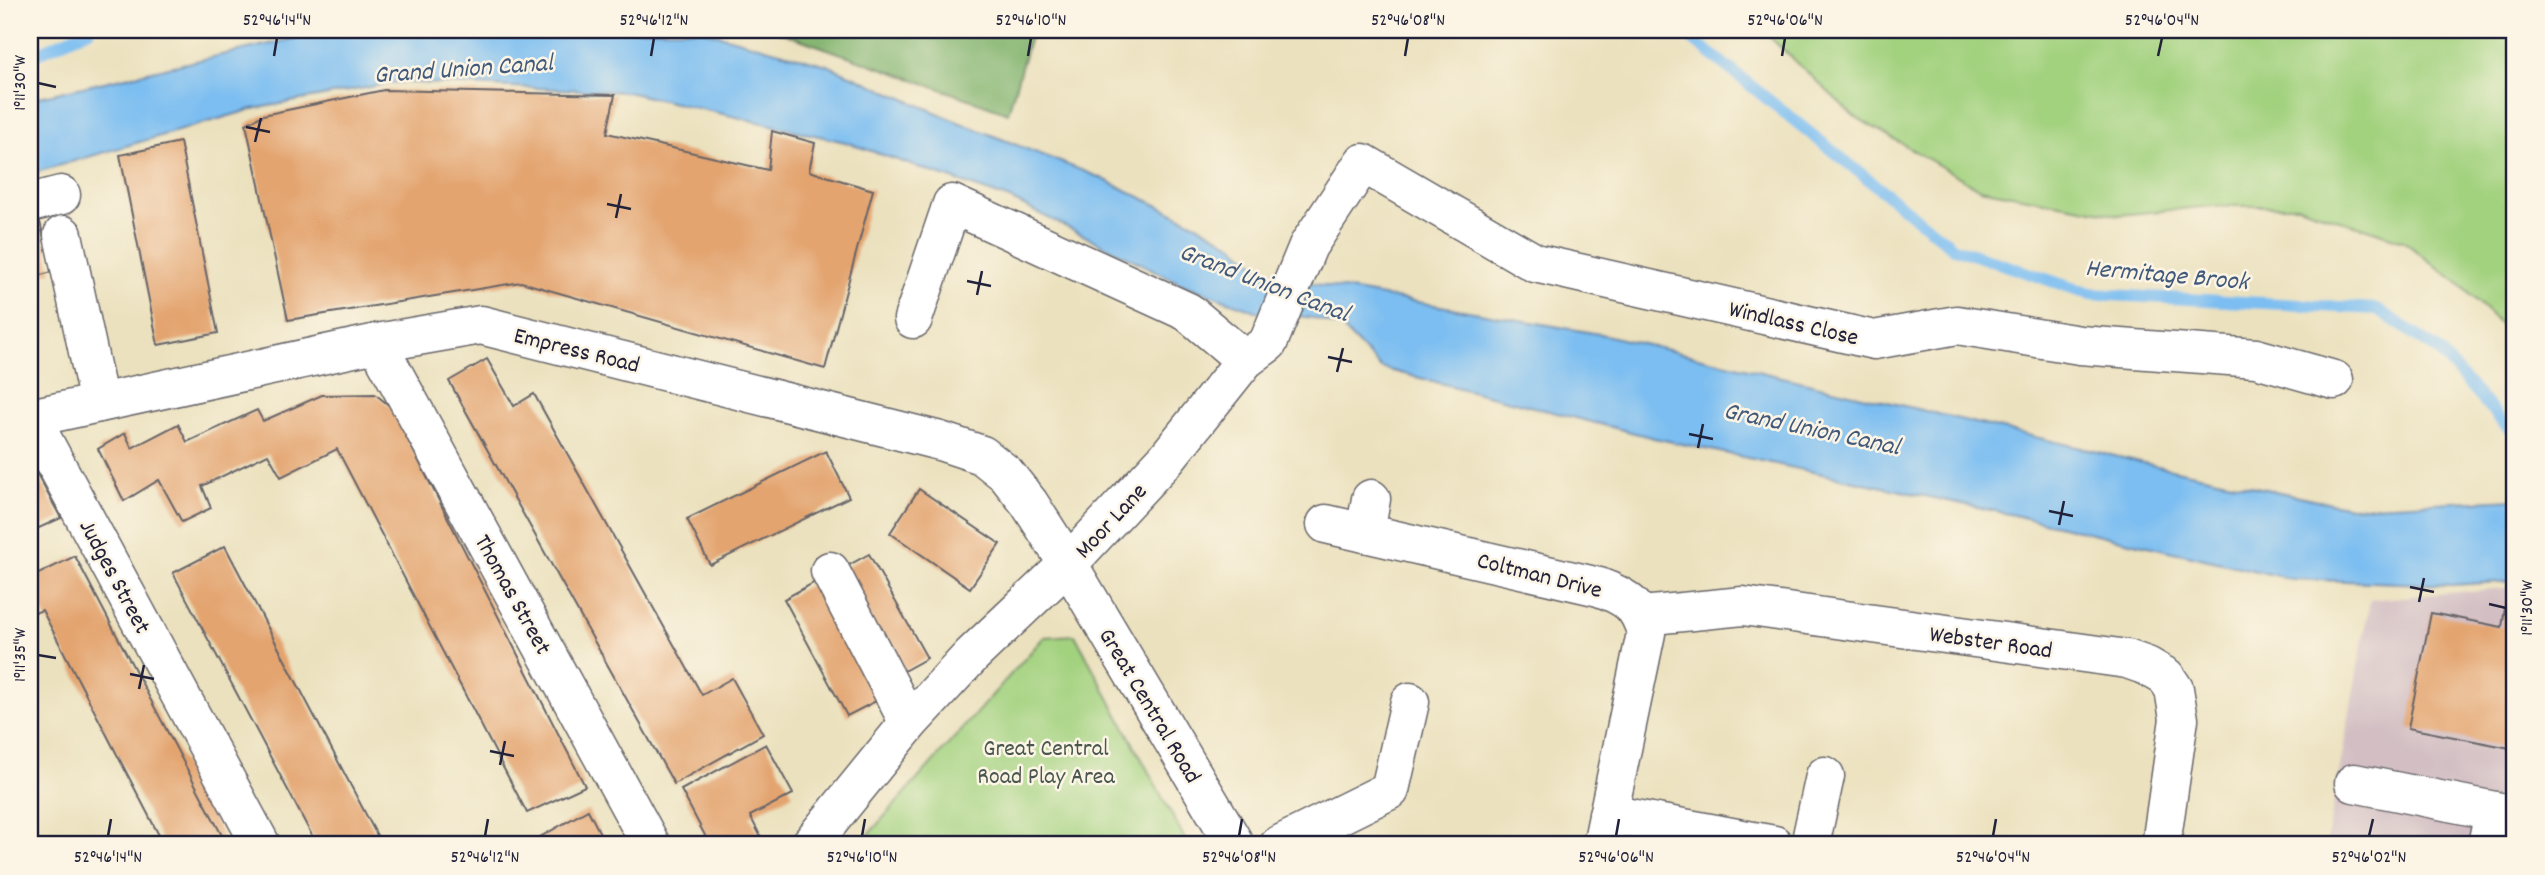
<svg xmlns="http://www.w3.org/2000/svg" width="2545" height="875" viewBox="0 0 2545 875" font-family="Dekko,sans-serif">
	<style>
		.industrial { fill: #d2bec3 }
		.green { fill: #a3d27f; stroke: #627a5d; stroke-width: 2 }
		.forest { fill: #82b46e; stroke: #526b54; stroke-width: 2 }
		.water { fill: #7bbef1; stroke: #4e7096; stroke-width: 2 }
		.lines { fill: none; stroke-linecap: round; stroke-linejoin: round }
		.stream { stroke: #7bbef1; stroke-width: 12 }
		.building { fill: #e3a470 }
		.minor-casing { stroke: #686569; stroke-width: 41 }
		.minor { stroke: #fff; stroke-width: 38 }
		.ticks { fill: none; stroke: #22223b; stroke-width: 2.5 }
		.labels { text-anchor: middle; stroke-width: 5; stroke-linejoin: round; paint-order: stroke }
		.street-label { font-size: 24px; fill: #22223b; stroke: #fcf5e5 }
		.park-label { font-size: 24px; fill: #49574f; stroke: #fcf5e5 }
		.water-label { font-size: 26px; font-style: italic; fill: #41597b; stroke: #fcf5e5 }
		.neatline { fill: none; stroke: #22223b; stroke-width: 2.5 }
		.ticks-label { font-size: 18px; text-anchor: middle; fill: #22223b }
	</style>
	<rect width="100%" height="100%" fill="#fcf5e5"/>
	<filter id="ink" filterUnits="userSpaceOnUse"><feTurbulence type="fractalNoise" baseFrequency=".0143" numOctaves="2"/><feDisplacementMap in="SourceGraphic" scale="14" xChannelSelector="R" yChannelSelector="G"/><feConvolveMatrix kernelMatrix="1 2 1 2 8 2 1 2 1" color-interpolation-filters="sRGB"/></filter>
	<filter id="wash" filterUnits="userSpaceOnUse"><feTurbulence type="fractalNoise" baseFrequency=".00686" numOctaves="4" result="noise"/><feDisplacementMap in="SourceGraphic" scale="28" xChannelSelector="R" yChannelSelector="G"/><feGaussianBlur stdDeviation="1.57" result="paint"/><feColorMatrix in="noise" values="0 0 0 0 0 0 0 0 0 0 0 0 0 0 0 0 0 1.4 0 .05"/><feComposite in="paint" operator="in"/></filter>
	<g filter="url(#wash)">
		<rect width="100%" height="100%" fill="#ebe1be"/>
		<polygon class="industrial" points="2515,587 2515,845 2326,845 2370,600"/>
		<g class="green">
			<polygon points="1762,30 2515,30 2515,338 2457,282 2403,241 2298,206 2212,206 2119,215 1980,189 1854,116"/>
			<polygon points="1075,635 1188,845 859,845 1044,637"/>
		</g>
		<polygon class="forest" points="774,30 1032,30 1008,113"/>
		<polygon class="water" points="331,30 701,30 827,65 958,122 1101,178 1196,224 1233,245 1270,276 1605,335 2157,466 2350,507 2515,499 2515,581 2452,585 2291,579 2009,514 1654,438 1381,368 1341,327 1313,318 1256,311 1184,285 1010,199 845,142 627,92 397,82 253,109 30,174 30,99"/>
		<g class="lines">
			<g class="stream">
				<polyline points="1681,30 1954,248 2090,294 2377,309 2438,350 2506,426 2515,432"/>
				<polyline points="30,57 89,30"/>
			</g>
		</g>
		<g id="blocks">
			<g class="building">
				<polygon points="384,90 615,95 607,133 768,170 772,131 815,143 809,171 873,190 825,369 521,282 288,320 246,124 263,115"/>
				<polygon points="180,142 218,333 158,345 120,155"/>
				<polygon points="40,222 52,272 30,278 30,225"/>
				<polygon points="487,359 514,406 534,394 702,695 732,678 763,734 674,784 449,381"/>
				<polygon points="375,394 391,407 585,786 527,813 337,449 281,477 268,454 202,486 211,508 182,522 159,480 124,501 98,449 125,433 132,448 178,424 187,442 257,410 263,421 322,395"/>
				<polygon points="826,451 849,497 710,565 687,519"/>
				<polygon points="30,461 61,518 30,532"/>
				<polygon points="919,489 1000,544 970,588 890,533"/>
				<polygon points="225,546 382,845 317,845 173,573"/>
				<polygon points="869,554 927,658 900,673 842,569"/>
				<polygon points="75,556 227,845 164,845 42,610 30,615 30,578"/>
				<polygon points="815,582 878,700 847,716 784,599"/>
				<polygon points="2506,602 2515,604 2515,749 2408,728 2431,613 2502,627"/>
				<polygon points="766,744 793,794 750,816 764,843 761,845 710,845 681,790"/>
				<polygon points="588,810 606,845 526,845"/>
			</g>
		</g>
	</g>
	<g filter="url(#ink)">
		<use href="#blocks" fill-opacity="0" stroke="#686569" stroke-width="2"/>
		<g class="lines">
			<g class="minor-casing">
				<g id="minor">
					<polyline points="30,203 61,195"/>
					<polyline points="63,235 99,403"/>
					<polyline points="913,319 952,204 1188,312 1245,360"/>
					<polyline points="377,343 651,845"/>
					<polyline points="30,418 377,343 481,325 940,441 982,455 1006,474 1029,503 1068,564 1235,845"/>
					<polyline points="31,418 261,845"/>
					<path d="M1326,524l273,63c27,10 40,18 47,46l-44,212"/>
					<polyline points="1365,533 1371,499"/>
					<polyline points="830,571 909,723"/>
					<polyline points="1642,616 1743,606 2127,659 2147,666 2166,677 2174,689 2179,719 2161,845"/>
					<polyline points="2354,783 2515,815"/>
					<polyline points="1608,814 1774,845"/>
					<polyline points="810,845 909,723 972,655 1068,564 1166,459 1245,360 1268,343 1308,246 1363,163 1535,263 1874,340 1957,325 2080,345 2256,358 2334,380"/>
					<polyline points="1279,845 1390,790 1410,702"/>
					<polyline points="1810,845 1825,776"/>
					<polyline points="2487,845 2494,811"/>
				</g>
			</g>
			<use href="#minor" class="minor"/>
		</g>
	</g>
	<path class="ticks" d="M274,56l3,-18M651,56l3,-18M1028,56l3,-18M1405,56l3,-18M1782,56l3,-18M2158,56l4,-18M38,83l18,4M246,127l24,5M255,142l6,-24M607,204l24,5M616,218l5,-24M967,281l24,5M977,295l5,-24M1328,357l24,5M1337,372l6,-24M1689,434l24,5M1698,448l5,-24M2049,511l24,5M2059,525l5,-24M2410,587l24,5M2419,602l5,-24M2489,604l17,4M38,655l18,3M130,674l24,5M139,689l5,-24M490,751l24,5M500,765l5,-24M108,836l3,-17M485,836l3,-17M862,836l3,-17M1239,836l3,-17M1616,836l3,-17M1993,836l3,-17M2369,836l4,-17"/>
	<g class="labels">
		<g class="street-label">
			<text transform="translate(1794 322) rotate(13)" y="8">Windlass Close</text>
			<text transform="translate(577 349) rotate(14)" y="8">Empress Road</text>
			<text transform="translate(1110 520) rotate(-47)" y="8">Moor Lane</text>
			<text transform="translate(1540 574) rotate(14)" y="8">Coltman Drive</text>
			<text transform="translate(116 576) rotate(62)" y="8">Judges Street</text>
			<text transform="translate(514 594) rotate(61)" y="8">Thomas Street</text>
			<text transform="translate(1991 641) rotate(8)" y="8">Webster Road</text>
			<text transform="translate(1151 705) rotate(59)" y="8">Great Central Road</text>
		</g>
		<g class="park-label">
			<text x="1046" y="755">Great Central<tspan x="1046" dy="28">Road Play Area</tspan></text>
		</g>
		<g class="water-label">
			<text transform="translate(463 67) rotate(-4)" y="9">Grand Union Canal</text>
			<text transform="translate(2167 273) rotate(5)" y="9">Hermitage Brook</text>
			<text transform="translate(1265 281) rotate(21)" y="9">Grand Union Canal</text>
			<text transform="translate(1812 427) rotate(12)" y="9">Grand Union Canal</text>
		</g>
	</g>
	<rect width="2545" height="875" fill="none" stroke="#fcf5e5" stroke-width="77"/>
	<rect x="38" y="38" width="2468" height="798" class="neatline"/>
	<g class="ticks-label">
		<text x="277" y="25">52°46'14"N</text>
		<text x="654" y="25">52°46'12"N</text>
		<text x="1031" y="25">52°46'10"N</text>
		<text x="1408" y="25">52°46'08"N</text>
		<text x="1785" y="25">52°46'06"N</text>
		<text x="2162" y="25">52°46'04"N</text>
		<text transform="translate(19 83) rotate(-90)" y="6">1°11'30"W</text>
		<text transform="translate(2526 608) rotate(-90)" y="6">1°11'30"W</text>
		<text transform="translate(19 655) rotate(-90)" y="6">1°11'35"W</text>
		<text x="108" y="862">52°46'14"N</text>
		<text x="485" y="862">52°46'12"N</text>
		<text x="862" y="862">52°46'10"N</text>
		<text x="1239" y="862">52°46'08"N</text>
		<text x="1616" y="862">52°46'06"N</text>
		<text x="1993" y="862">52°46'04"N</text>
		<text x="2369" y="862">52°46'02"N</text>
	</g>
</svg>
